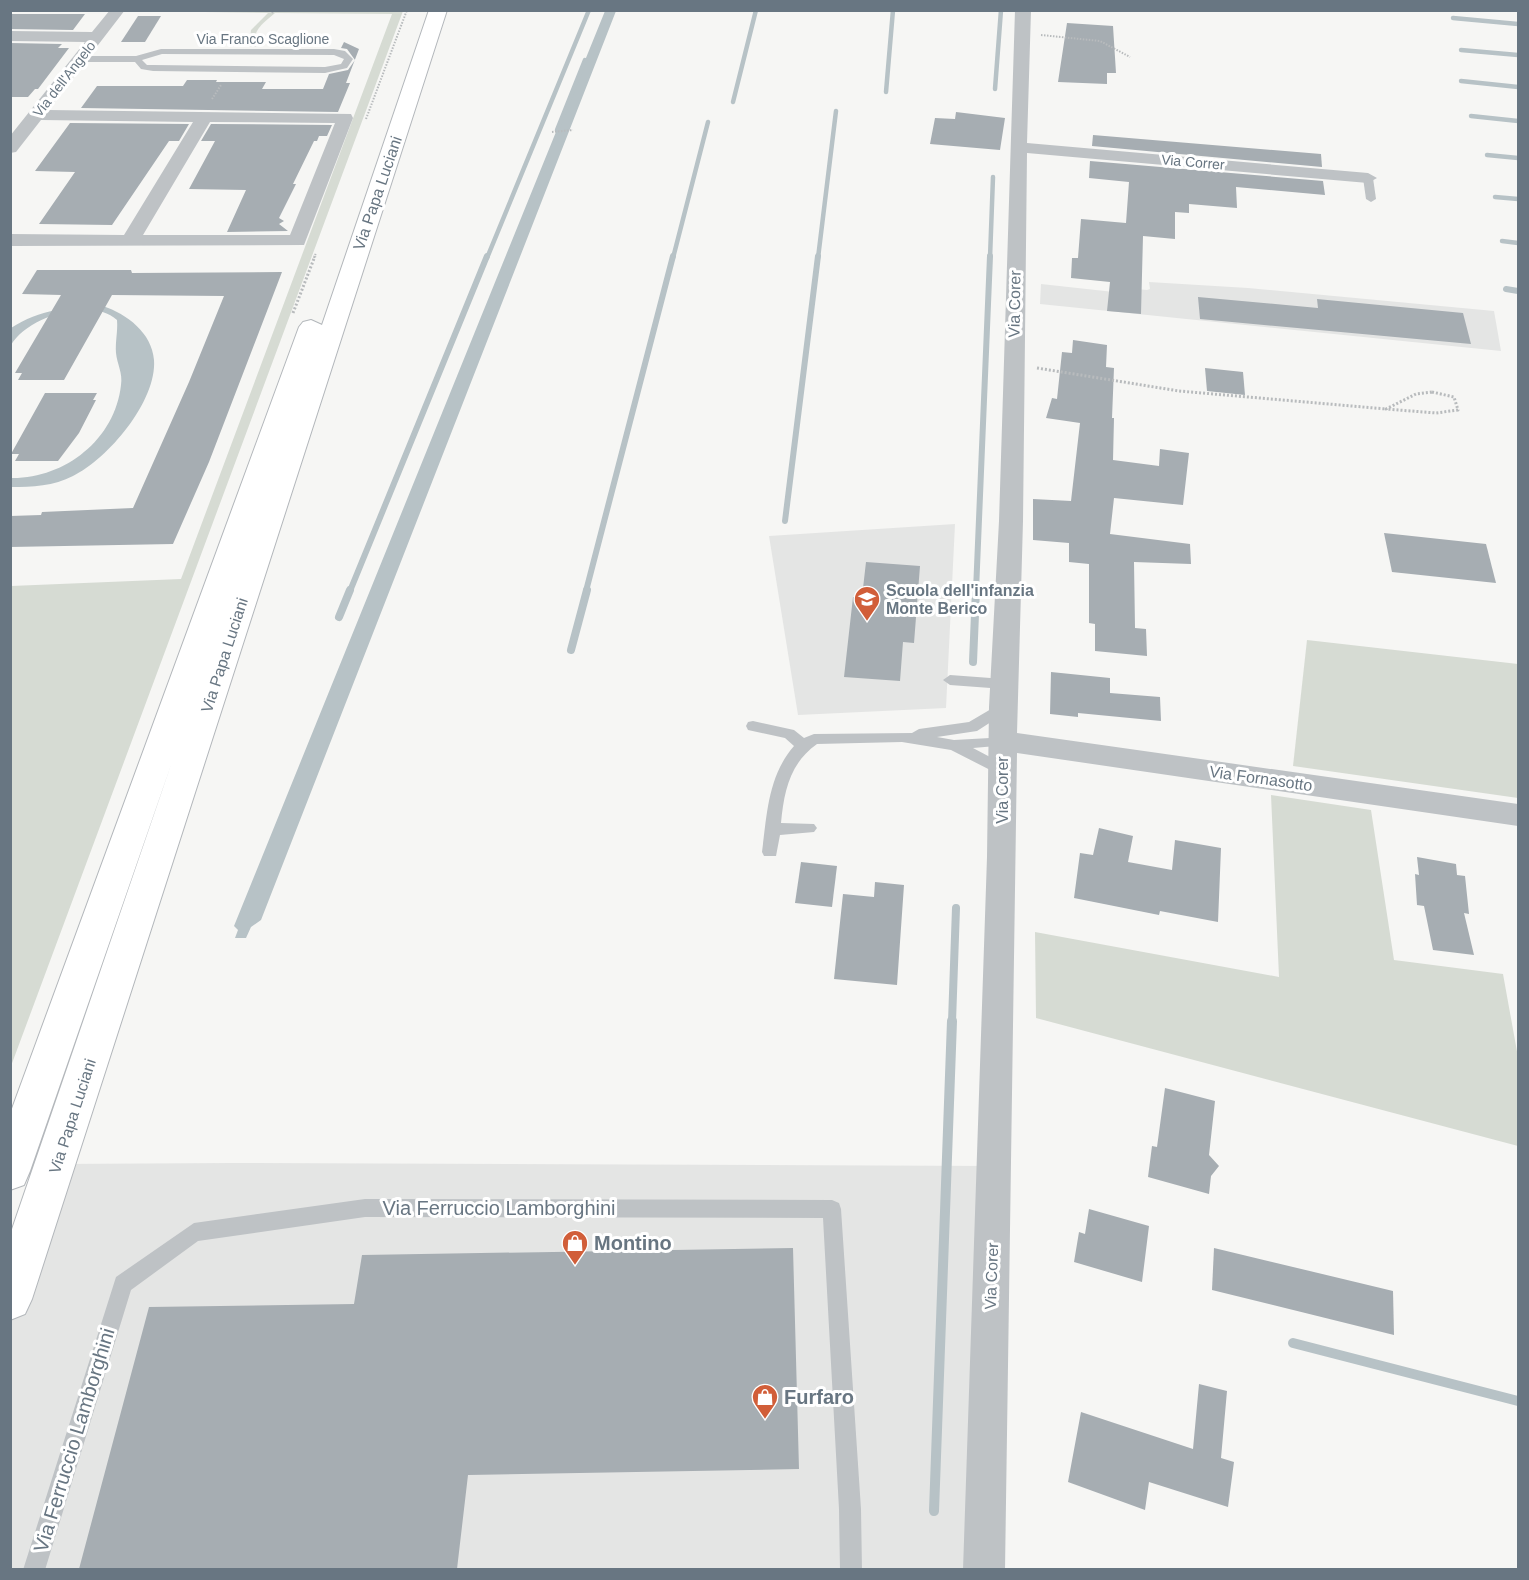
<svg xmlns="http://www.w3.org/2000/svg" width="1529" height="1580" viewBox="0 0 1529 1580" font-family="Arial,sans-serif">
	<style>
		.built { fill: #e4e5e4 }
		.green { fill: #d6dbd3 }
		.water { fill: #b7c2c6 }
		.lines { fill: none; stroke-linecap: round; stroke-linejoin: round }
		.stream-far3 { stroke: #b7c2c6; stroke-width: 4.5 }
		.stream-far2 { stroke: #b7c2c6; stroke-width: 6 }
		.stream-far1 { stroke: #b7c2c6; stroke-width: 8 }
		.stream { stroke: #b7c2c6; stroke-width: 10 }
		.building { fill: #a6adb2 }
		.secondary-casing { stroke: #b3b7bb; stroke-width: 2 }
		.path-far1 { stroke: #b8bbbd; stroke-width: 2; stroke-dasharray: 1.5 1.5; stroke-linecap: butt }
		.path { stroke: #b8bbbd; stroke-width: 3; stroke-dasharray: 2 2; stroke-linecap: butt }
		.service { fill: #bec2c5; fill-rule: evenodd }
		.minor { fill: #bec2c5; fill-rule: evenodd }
		.secondary { fill: #fff; fill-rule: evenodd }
		.labels { text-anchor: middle; stroke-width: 6; stroke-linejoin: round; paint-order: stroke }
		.far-street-label { font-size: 14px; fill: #687682; stroke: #fff }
		.street-label { font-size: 16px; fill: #687682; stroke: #fff }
		.poi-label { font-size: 16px; font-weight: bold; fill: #687682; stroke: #fff; text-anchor: start }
		.near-street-label { font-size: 20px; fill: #687682; stroke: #fff }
		.near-poi-label { font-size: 20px; font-weight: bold; fill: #687682; stroke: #fff; text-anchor: start }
	</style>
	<rect width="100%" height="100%" fill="#f6f6f4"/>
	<g class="built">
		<polygon points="1149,282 1248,288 1494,311 1501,351 1040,304 1041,284 1114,292 1116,287 1147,290 1150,289"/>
		<polygon points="955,524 946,708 798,715 769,536"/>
		<polygon points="232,1163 994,1166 984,1569 11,1570 11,1299 56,1164"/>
	</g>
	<g class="green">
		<path d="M135,11h268l-392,1055v-480l170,-7 211,-565 -117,-1c-11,10 -24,17 -19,34h-7l2,-17 17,-17z"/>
		<polygon points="1307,640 1518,664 1518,798 1293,766"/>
		<polygon points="1271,795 1371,810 1394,960 1503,974 1518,1057 1518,1146 1036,1018 1035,932 1279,977"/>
	</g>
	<g class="water">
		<polygon points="605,11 616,11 261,920 251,927 246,938 235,938 238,930 234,926"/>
		<path d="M103,306c24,8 49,27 51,54 3,41 -46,99 -81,116 -19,10 -41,11 -62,11v-9c53,1 104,-38 110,-93 2,-12 -4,-21 -5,-32 -1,-11 2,-22 1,-33 -26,-24 -90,-3 -106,25v-17c29,-19 58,-21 92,-22z"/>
	</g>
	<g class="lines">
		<g class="stream-far3">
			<polyline points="1453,18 1518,24"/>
			<polyline points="1461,50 1518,55"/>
			<polyline points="1461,81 1518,87"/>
			<polyline points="995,89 1001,10"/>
			<polyline points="886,92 893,10"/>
			<polyline points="733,102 756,10"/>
			<polyline points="1471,116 1518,121"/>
			<polyline points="557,130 585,60"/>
			<polyline points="1487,155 1518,158"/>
			<polyline points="1495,197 1518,199"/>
			<polyline points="1502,241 1518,243"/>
			<polyline points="487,258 589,10"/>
			<polyline points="673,258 708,122"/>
			<polyline points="818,258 836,111"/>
			<polyline points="990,258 993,177"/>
		</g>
		<g class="stream-far2">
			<polyline points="1506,289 1518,291"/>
			<polyline points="785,521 818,256"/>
			<polyline points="350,591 487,256"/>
			<polyline points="586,591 673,256"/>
			<polyline points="976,591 990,256"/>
		</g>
		<g class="stream-far1">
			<polyline points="339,617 350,590"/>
			<polyline points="571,650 587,590"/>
			<polyline points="973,662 976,590"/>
			<polyline points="952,1022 956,908"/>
		</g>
		<g class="stream">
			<polyline points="1293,1343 1518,1401"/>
			<polyline points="934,1511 952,1021"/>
		</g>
	</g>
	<g class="building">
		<polygon points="10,14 85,14 73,30 10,29"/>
		<polygon points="138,16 161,16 145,42 121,42"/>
		<polygon points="1067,23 1113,26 1116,73 1107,73 1107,84 1058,82"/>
		<polygon points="344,42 359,49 346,83 350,83 338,112 81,108 97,86 183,86 187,80 217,80 216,82 266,82 262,89 323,89 329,74 348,70 355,60 347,49 341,48"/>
		<polygon points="10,43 62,44 58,48 69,48 38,89 35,89 28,97 10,97"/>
		<polygon points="956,112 1005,118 1000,150 930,144 935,118 955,119"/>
		<polygon points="70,123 189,124 179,141 169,141 112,225 39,224 75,172 35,171"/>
		<polygon points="211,124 332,125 327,136 319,136 317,141 314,141 293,184 296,184 279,218 284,221 279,224 288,231 227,232 246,190 189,189 215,141 201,141"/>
		<polygon points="1093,135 1321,154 1322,167 1092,146"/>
		<polygon points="1090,161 1323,181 1325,195 1236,187 1237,208 1189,204 1189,213 1175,212 1175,239 1143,236 1141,314 1107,311 1110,282 1071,278 1072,258 1078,258 1081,219 1126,223 1129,182 1089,178"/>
		<polygon points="37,270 131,270 132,273 282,272 209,462 173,544 10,547 10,516 41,515 42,512 133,508 189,382 224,296 112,295 64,380 18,380 22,373 15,373 61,295 22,294"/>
		<polygon points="1198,297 1318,308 1317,299 1463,313 1471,344 1200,319"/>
		<polygon points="1073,340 1107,345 1106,367 1114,368 1112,418 1114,418 1113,460 1159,466 1160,449 1189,453 1183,505 1114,498 1110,534 1190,544 1191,564 1134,562 1135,628 1146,629 1147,656 1095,651 1095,624 1089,623 1089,564 1069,562 1069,543 1033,540 1033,499 1071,501 1080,423 1046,418 1052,398 1057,399 1062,352 1072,353"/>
		<polygon points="1205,368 1243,372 1245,395 1207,391"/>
		<polygon points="45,393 97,393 93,400 96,400 79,433 58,461 15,461 19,454 11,454"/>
		<polygon points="1384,533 1486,544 1496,583 1392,572"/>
		<polygon points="866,562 920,566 914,643 903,642 900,681 844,677 853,597 862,597"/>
		<polygon points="1051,672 1110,678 1110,693 1160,697 1161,721 1078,713 1078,717 1050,714"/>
		<polygon points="1099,828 1133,836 1128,862 1172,870 1175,840 1221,848 1218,922 1160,911 1159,915 1074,898 1080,853 1093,855"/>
		<polygon points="1417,857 1456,864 1457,875 1465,876 1469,914 1464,913 1474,955 1433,950 1424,906 1417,905 1415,874 1419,875"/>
		<polygon points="801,862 837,866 832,907 795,903"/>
		<polygon points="875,882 904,885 897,985 834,979 843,894 874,897"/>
		<polygon points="1165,1088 1215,1101 1209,1155 1219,1166 1211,1176 1209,1194 1148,1177 1152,1146 1157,1147"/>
		<polygon points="1089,1209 1149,1226 1142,1282 1074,1262 1079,1232 1085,1234"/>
		<polygon points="793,1248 799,1469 468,1475 457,1569 79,1569 149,1307 354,1304 362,1255"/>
		<polygon points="1214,1248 1393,1291 1394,1335 1212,1290"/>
		<polygon points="1199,1384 1227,1391 1221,1458 1234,1462 1228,1507 1149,1482 1145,1510 1068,1482 1081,1412 1193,1449"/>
	</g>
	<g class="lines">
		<g class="secondary-casing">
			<polygon id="secondary" points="429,10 447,10 32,1299 25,1314 10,1320 10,1235 172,762 30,1171 24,1185 10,1190 10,1114 299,327 303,322 311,320 322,325"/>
		</g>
		<g class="path-far1">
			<polyline points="272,13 274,10"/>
			<polyline points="1041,35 1100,41 1130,57"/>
			<polyline points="212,99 221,85"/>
			<polyline points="366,119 407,10"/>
			<polyline points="552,132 573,130"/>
			<polyline points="314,258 316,253"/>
		</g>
		<g class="path">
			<polyline points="293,313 315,256"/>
			<polyline points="1037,368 1179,391 1386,409"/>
			<polygon points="1432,392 1454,397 1458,410 1436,413 1386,409 1416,394"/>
		</g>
		<g class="service">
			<path d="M161,49h173l11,2 8,8 -6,9 -22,5 -172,-2 -12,-2 -6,-7h-56l-4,-3 4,-3h57zM162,54l172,1 10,4 -3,5 -16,3 -172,-2h-6l-5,-5z"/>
			<polygon points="1368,175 1373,178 1376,199 1371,202 1366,199 1363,178"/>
			<polygon points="950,675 1004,679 1011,684 1004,689 950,685 943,680"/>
			<path d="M1003,702l5,1 2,4 -2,4 -31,20 -40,6 17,3 54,-3 2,4 -2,4 -35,3 34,18 2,4 -7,6 -51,-26 -49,-8 -85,2c-27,19 -33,47 -36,79l33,1 3,4 -3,4 -34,3 -4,21h-12l-2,-4c5,-38 6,-76 32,-106l-9,-8 -37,-8 -2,-4 2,-4 5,-1 41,9 10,8 10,-4 98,-1 7,-4 50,-7z"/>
			<polygon points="365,1199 832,1200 839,1203 841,1209 861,1509 862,1570 840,1570 839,1509 823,1218 365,1217 198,1241 131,1290 45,1570 23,1570 116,1277 194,1223"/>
		</g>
		<g class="minor">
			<path d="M110,10h15l-77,100 303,4 2,4 -49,127 -294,1v-12l114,1 69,-113 -152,-2 -25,32 -6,1v-17l75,-94 -75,-1v-10l82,1zM210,122l125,1 -45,112h-147z"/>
			<polygon points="1015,10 1031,10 1027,143 1368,173 1377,178 1368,183 1027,153 1023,521 1017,733 1518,804 1518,826 1017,753 1005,1570 963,1570 987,857 989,707 999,521"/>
		</g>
		<use href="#secondary" class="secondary"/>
	</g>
	<defs>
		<g id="school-pin" transform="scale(1.35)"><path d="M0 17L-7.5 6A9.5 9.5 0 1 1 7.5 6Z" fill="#d15e39" stroke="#fff"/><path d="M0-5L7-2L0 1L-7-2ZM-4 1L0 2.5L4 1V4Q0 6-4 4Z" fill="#fff"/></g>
		<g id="shop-pin" transform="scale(1.35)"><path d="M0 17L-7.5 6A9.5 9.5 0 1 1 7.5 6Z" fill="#d15e39" stroke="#fff"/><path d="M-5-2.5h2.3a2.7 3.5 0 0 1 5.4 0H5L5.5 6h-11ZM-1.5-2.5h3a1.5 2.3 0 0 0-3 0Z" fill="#fff"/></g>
	</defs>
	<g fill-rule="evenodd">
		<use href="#school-pin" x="867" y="599"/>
		<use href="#shop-pin" x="575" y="1243"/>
		<use href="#shop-pin" x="765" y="1397"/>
	</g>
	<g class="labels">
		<g class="far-street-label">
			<text x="263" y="44">Via Franco Scaglione</text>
			<text transform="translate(64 79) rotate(-52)" y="5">Via dell'Angelo</text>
			<text transform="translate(1193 162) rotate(5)" y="5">Via Correr</text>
		</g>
		<g class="street-label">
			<text transform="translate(377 193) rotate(-71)" y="6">Via Papa Luciani</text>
			<text transform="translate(1014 304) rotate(-89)" y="6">Via Corer</text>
			<text transform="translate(224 655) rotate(-72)" y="6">Via Papa Luciani</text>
			<text transform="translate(1261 778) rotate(8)" y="6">Via Fornasotto</text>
			<text transform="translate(1002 790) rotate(-90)" y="6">Via Corer</text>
			<text transform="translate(72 1116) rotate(-72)" y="6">Via Papa Luciani</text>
			<text transform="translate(991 1276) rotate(-88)" y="6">Via Corer</text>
		</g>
		<g class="poi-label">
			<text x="886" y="596">Scuola dell'infanzia<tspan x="886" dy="18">Monte Berico</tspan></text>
		</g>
		<g class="near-street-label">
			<text x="499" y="1215">Via Ferruccio Lamborghini</text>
			<text transform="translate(74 1440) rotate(-73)" y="7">Via Ferruccio Lamborghini</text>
		</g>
		<g class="near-poi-label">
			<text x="594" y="1250">Montino</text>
			<text x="784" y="1404">Furfaro</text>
		</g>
	</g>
	<rect width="1529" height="1580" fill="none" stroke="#687682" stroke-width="24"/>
</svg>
